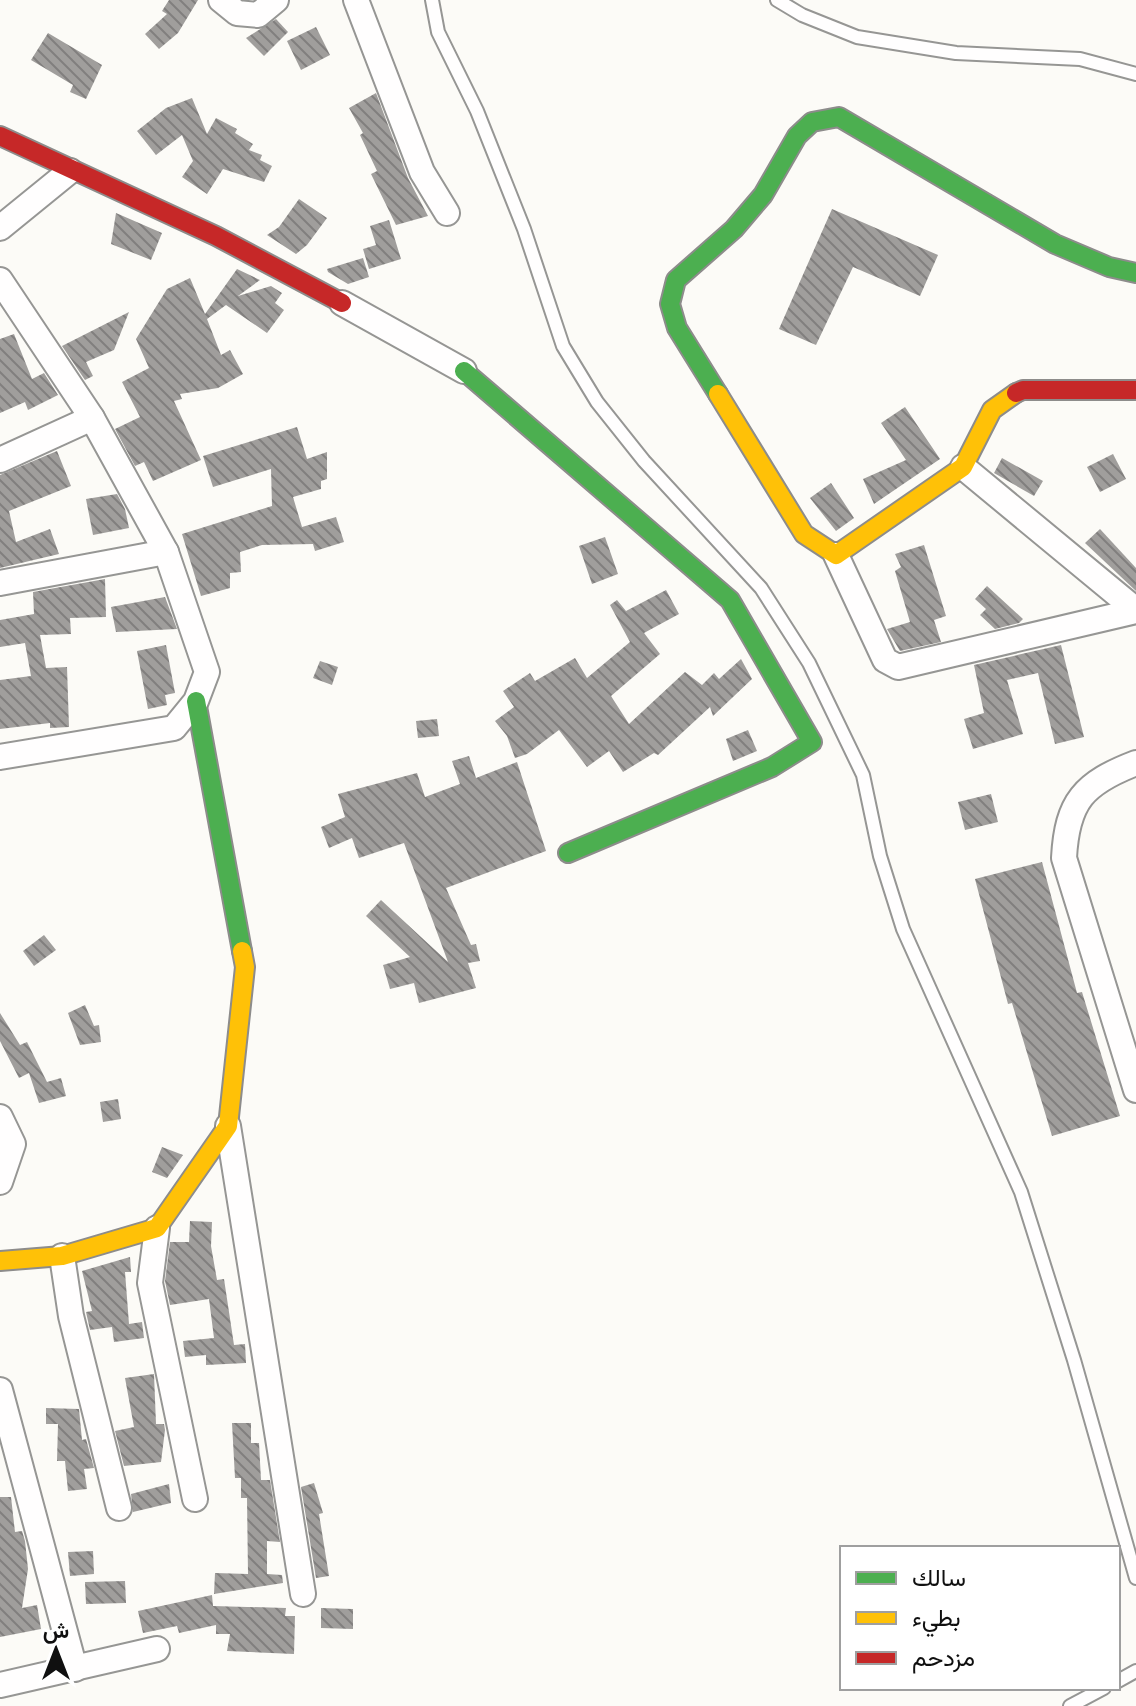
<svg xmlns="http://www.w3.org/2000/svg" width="1136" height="1706" viewBox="0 0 1136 1706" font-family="'Zilla Slab',Vazirmatn,serif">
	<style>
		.building { fill: url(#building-back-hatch) }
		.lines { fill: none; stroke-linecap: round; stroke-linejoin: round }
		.lane-casing { stroke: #969694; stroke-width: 16 }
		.street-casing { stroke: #969694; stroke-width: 28 }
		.fast-casing { stroke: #8d8c8b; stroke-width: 22 }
		.slow-casing { stroke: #8d8c8b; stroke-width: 22 }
		.jam-casing { stroke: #8d8c8b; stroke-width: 22 }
		.lane { stroke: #fffefe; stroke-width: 12 }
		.street { stroke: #fffefe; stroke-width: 24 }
		.fast { stroke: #4caf50; stroke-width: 18 }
		.slow { stroke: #ffc107; stroke-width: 18 }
		.jam { stroke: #c62828; stroke-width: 18 }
	</style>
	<defs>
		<pattern id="building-back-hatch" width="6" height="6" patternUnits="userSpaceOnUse" patternTransform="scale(2)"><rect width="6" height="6" fill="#a09e9c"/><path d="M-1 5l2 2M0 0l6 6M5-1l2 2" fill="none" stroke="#817f7e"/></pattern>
	</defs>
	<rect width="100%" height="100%" fill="#fcfbf7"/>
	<g class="building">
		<polygon points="169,0 198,0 178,33 159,49 145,34 167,14 162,11"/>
		<polygon points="276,19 288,32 264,56 246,38"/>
		<polygon points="316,27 330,55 301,70 287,41"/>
		<polygon points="48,33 102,65 86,99 70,92 73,85 31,60"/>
		<polygon points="376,93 408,178 428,216 396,225 371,174 377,171 360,135 363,133 349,108"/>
		<polygon points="192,98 207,134 216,118 237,129 235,133 253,144 249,150 262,155 260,160 272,166 264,182 223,169 207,194 182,177 193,161 182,135 156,155 137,131 166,108"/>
		<polygon points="299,199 327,218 307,245 296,254 267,235 279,227"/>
		<polygon points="832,209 938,255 920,296 853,267 816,345 779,329"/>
		<polygon points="116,213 162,233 151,260 111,244"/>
		<polygon points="389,220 401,259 369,269 363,249 376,245 370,226"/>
		<polygon points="363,258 369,277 348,284 328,272 327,269"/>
		<polygon points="237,269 260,280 238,296 271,286 282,293 275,303 284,310 267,333 226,305 207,319 221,355 230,350 243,374 218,388 180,394 182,399 174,401 201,460 153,481 144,462 135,466 115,429 140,417 122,382 149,368 136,339 167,289 190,278 205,314"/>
		<polygon points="129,312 114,350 86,362 93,376 85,380 62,346"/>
		<polygon points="14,334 32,379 44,373 58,395 28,410 25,402 0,413 0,339"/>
		<polygon points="905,407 940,459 874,504 863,479 906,460 881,423"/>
		<polygon points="297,427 307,459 327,452 327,479 321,481 321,489 293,497 302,527 336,517 344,542 315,551 313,544 262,545 240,552 241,572 230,573 230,588 201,596 182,534 272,506 271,469 213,487 203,456"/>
		<polygon points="57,451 71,486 9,511 16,542 50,529 59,554 0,568 0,475"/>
		<polygon points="1113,454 1126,479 1100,492 1087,467"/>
		<polygon points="1002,458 1043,481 1034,496 994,473"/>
		<polygon points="831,483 854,518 836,531 810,498"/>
		<polygon points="117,494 125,509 129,528 93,535 86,499"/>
		<polygon points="1100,529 1136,568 1136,591 1085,543"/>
		<polygon points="605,537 618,574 592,584 579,546"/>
		<polygon points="924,545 946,616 934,620 941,642 900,651 887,629 910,622 895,571 901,567 895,554"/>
		<polygon points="105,579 106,617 70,618 71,634 40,635 46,668 67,667 69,727 50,728 50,723 0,729 0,680 31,676 25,643 0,647 0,620 34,614 33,592"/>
		<polygon points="987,586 1023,619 1019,623 995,629 980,615 986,609 975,599"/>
		<polygon points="666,590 679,614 644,633 660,654 611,696 629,724 685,672 702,685 714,673 719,679 741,659 752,679 713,716 710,707 658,755 654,753 623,772 609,751 587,767 559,730 527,754 515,758 507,736 495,721 514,707 503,691 530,673 535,681 575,658 587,678 630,642 610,605 617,600 626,611"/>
		<polygon points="165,597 177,629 116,632 111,607"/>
		<polygon points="166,645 175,693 165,695 167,705 148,709 137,651"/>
		<polygon points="1061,645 1084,737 1055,744 1038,673 1007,680 1023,734 973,749 964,719 984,713 974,665"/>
		<polygon points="320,661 338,667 332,685 313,678"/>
		<polygon points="437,719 439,736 418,738 416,721"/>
		<polygon points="748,730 757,751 733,761 726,739"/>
		<polygon points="469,756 476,778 517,762 546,851 446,888 471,945 476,944 480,961 468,963 476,988 419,1003 414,983 390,989 383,965 410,957 366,916 381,900 448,962 404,843 359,858 352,838 329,848 321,827 345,817 338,794 417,773 425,797 460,784 452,761"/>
		<polygon points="991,794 998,822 965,830 958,802"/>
		<polygon points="1042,862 1077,993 1082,992 1120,1116 1052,1136 1012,1003 1008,1004 975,879"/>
		<polygon points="44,935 56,950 34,966 23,951"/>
		<polygon points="85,1005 94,1026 99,1025 101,1042 80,1045 68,1013"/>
		<polygon points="0,1013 20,1045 27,1042 47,1082 61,1078 66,1096 39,1103 29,1073 19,1078 0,1041"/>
		<polygon points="118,1099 121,1119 103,1122 100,1102"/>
		<polygon points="162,1147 183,1155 167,1178 152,1172"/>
		<polygon points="190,1221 212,1222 211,1246 217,1280 224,1279 234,1345 245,1344 246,1363 206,1365 206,1355 185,1357 183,1341 214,1338 209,1299 170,1305 165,1281 170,1242 189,1242"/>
		<polygon points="130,1257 131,1272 125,1272 129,1324 142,1322 144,1338 114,1342 112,1327 90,1330 86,1312 92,1311 82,1271"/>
		<polygon points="154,1374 156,1424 164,1424 165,1430 161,1462 124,1466 115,1431 134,1427 125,1378"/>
		<polygon points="46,1408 79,1409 82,1440 86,1439 94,1468 84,1469 87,1489 68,1491 65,1461 57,1461 58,1424 46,1424"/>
		<polygon points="232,1423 251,1423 251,1443 259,1443 261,1480 270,1480 280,1542 267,1541 267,1574 282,1575 283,1583 214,1594 215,1573 248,1574 247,1498 241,1498 241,1478 235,1478"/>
		<polygon points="314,1483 323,1513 319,1514 329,1576 316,1578 301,1487"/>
		<polygon points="169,1484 171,1503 133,1512 131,1494"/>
		<polygon points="0,1497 11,1497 15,1532 22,1531 25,1541 28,1569 22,1608 37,1605 41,1629 0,1637"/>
		<polygon points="93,1551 94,1574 70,1576 68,1552"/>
		<polygon points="125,1581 126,1603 86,1604 85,1582"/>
		<polygon points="212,1595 213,1606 286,1608 285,1616 295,1616 294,1654 227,1651 230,1634 216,1634 216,1625 179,1633 177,1626 143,1633 138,1611"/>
		<polygon points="321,1608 353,1609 353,1629 321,1628"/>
	</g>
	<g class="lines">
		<g class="lane-casing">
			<g id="lane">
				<polyline points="432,0 438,32 477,111 524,229 563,346 597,402 644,461 761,588 809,663 863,775 880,856 903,929 1021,1192 1074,1360 1136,1578"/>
				<polyline points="777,0 802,15 857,37 956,53 1080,59 1136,74"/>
				<polyline points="1118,1681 1136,1671"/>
				<polyline points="1070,1706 1104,1688"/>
			</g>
		</g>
		<g class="street-casing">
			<g id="street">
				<polyline points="221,0 237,13 258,15 276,0"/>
				<polyline points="356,0 422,172 447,213"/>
				<polyline points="0,228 70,171"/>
				<polyline points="0,280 92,418 166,552 207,672 196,701 174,728 0,757"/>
				<polyline points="342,303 464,371"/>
				<polyline points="0,460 92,418"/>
				<polyline points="963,467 1136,610"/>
				<polyline points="836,555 885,660 898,667 1136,611"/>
				<polyline points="0,583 166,552"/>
				<path d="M1136,763c-52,20 -69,38 -72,95l72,232"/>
				<polyline points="0,1117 13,1144 0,1182"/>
				<polyline points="228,1126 303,1594"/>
				<polyline points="157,1228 150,1283 195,1499"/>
				<polyline points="62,1256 71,1316 119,1508"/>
				<polyline points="0,1390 75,1669"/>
				<polyline points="0,1685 157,1649"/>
			</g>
		</g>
		<g class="fast-casing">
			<g id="fast">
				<polyline points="464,371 730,600 812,742 772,767 568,853"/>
				<polyline points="718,394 677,328 670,304 676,280 734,229 763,195 797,136 812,122 839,117 1055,244 1109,267 1136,273"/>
				<polyline points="196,701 242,951"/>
			</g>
		</g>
		<g class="slow-casing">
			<g id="slow">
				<polyline points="718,394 804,534 836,555 963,467 992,410 1016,393"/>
				<polyline points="0,1261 62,1256 157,1228 228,1126 245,967 242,951"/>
			</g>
		</g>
		<g class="jam-casing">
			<g id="jam">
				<polyline points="0,136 216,236 342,303"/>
				<polyline points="1016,393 1023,390 1136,390"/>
			</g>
		</g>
		<use href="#lane" class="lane"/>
		<use href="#street" class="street"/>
		<use href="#fast" class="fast"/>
		<use href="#slow" class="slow"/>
		<use href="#jam" class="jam"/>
	</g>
	<rect x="840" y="1546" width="280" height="144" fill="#ffffff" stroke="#9f9f9f" stroke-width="2"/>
	<rect x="856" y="1572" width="40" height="12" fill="#4caf50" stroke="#9f9f9f" stroke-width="2"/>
	<text x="912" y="1586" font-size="24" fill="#101010">سالك</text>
	<rect x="856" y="1612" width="40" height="12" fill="#ffc107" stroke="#9f9f9f" stroke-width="2"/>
	<text x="912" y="1626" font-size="24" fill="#101010">بطيء</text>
	<rect x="856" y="1652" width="40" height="12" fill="#c62828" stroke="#9f9f9f" stroke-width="2"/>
	<text x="912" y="1666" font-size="24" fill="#101010">مزدحم</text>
	<g transform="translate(56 1650)" stroke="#ffffff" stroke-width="6" paint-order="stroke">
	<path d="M0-6L14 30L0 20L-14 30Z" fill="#101010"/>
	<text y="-12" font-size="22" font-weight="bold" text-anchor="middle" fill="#101010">ش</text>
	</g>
</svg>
